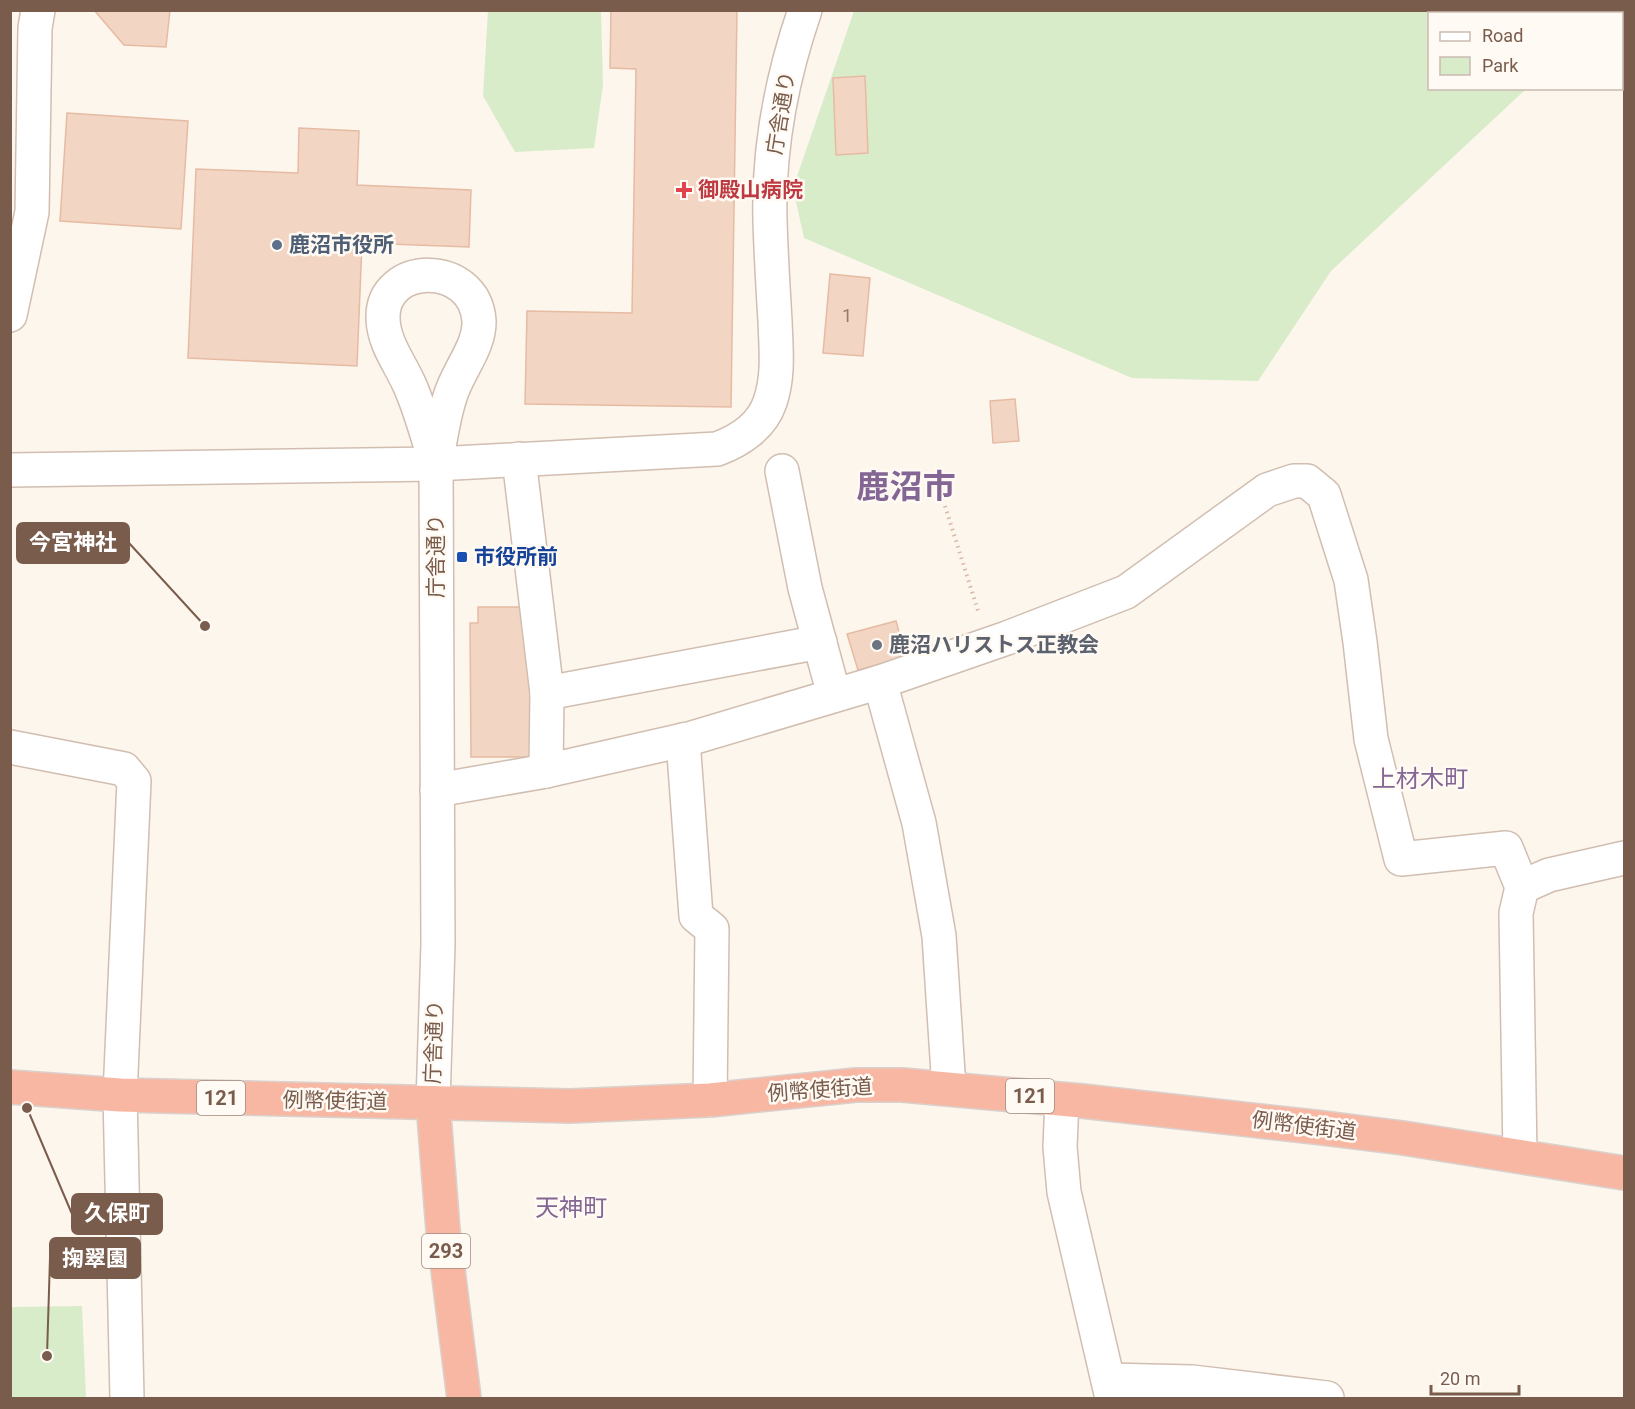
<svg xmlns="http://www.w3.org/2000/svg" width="1635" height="1409" viewBox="0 0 1635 1409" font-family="Roboto,'Noto Sans JP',sans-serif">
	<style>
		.green { fill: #d8ecc9 }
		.building { fill: #f3d5c3; stroke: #e6bba3; stroke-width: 1.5 }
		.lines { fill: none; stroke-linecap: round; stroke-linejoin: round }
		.minor-casing { stroke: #d1beb0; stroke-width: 36 }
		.highway-casing { stroke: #dad1cd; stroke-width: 36 }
		.path { stroke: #d9b8a5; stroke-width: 4; stroke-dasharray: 1.5 4.5; stroke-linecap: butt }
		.minor { stroke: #fff; stroke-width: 33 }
		.highway { stroke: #f7b7a3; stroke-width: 33 }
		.health-dot { fill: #e0444e; stroke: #fffaf3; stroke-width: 2 }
		.service-dot { fill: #5c6f8a; stroke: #fffaf3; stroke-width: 2 }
		.transit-dot { fill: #1a4fb4; stroke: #fffaf3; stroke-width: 2 }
		.worship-dot { fill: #6b7280; stroke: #fffaf3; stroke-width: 2 }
		.labels { text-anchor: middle; stroke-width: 5; stroke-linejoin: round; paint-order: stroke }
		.number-label { font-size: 18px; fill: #987a6a }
		.shield { fill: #fffaf3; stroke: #a28b7f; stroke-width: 1.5 }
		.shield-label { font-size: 20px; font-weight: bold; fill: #7a5c4d }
		.street-label { font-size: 21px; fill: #7a5c4d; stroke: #fffaf3 }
		.health-label { font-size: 21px; font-weight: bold; fill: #be3a42; stroke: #fffaf3; text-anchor: start }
		.service-label { font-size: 21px; font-weight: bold; fill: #4e5e75; stroke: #fffaf3; text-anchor: start }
		.transit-label { font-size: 21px; font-weight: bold; fill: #164399; stroke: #fffaf3; text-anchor: start }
		.worship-label { font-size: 21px; font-weight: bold; fill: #5b616d; stroke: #fffaf3; text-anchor: start }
		.quarter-label { font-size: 24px; fill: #846695; stroke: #fffaf3 }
		.town-label { font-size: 33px; font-weight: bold; fill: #846695; stroke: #fffaf3 }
		.leader { fill: none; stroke: #7a5c4d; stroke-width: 2 }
		.callout-dot { fill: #7a5c4d; stroke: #fffaf3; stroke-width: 2 }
		.callout { fill: #7a5c4d; stroke: #7a5c4d; stroke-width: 2 }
		.callout-label { font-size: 22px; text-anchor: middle; font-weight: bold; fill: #fff }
	</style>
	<rect width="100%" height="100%" fill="#fdf6ec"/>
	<g class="green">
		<polygon points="488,10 601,11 603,85 594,148 515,152 483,96"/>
		<polygon points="854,11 1609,11 1606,14 1430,14 1430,88 1526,89 1331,271 1258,381 1132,378 804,238 793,188"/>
		<polygon points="82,1306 86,1398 11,1398 11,1307"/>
	</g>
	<g class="building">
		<polygon points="94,10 170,10 166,47 124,45"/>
		<polygon points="611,10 737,10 731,407 525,404 527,311 632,313 636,69 610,68"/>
		<polygon points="865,76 868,153 836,155 833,78"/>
		<polygon points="67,113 188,121 181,229 60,221"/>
		<polygon points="299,128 359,131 357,185 471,190 469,247 362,243 357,366 188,358 196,169 298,173"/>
		<polygon points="830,274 870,278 863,356 823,353"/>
		<polygon points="1015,399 1019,441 993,443 990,401"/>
		<polygon points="478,607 528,607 535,757 471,757 470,623 478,623"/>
		<polygon points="896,621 906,657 858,670 847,634"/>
	</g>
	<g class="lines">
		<g class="minor-casing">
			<g id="minor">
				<polyline points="10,315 32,212 35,28 38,10"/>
				<polyline points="519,459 547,693 546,771"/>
				<path d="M10,470l426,-6 281,-15c22,-8 45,-23 53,-47 9,-26 6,-53 5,-81 -2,-33 -4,-67 -5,-100 -2,-71 12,-144 35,-211"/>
				<polyline points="782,471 805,588 834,695"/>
				<polyline points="880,682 919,823 939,936 949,1088"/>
				<polyline points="547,693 820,642"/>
				<polyline points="683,740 696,916 712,929 710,1100"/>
				<polyline points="10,747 124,769 134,781 120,1095 127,1398"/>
				<polyline points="437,790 546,771 692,738 880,682 1007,638 1126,592 1267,490 1294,481 1307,481 1324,495 1351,580 1360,642 1371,739 1401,859 1506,848 1522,887"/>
				<polyline points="1062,1100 1060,1147 1064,1192 1112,1398"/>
				<path d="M433,1103l5,-159 -2,-480c4,-22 7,-46 14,-67 7,-25 30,-50 29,-76 -4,-61 -98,-60 -96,-2 1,25 17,44 27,67 11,25 18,52 26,78"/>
				<polyline points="1520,1156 1516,913 1522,887 1549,875 1624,858"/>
				<polyline points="1108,1380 1192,1382 1327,1398"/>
			</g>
		</g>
		<g class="highway-casing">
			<g id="highway">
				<polyline points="10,1087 120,1095 570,1106 710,1100 856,1085 902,1085 1082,1101 1323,1128 1403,1138 1624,1173"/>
				<polyline points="433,1103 443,1230 464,1398"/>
			</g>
		</g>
		<polyline class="path" points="945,506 979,614"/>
		<use href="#minor" class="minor"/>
		<use href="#highway" class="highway"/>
	</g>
	<path class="health-dot" d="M681 181h6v6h6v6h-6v6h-6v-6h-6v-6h6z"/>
	<circle class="service-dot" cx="277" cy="245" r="6"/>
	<rect class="transit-dot" x="456" y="551" width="12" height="12" rx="3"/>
	<circle class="worship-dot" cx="877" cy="645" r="6"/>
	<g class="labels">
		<g class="number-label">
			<text x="847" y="322">1</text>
		</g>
		<g class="shield">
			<rect x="1006" y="1079" width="48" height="34" rx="4.5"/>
			<rect x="197" y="1081" width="48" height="34" rx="4.5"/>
			<rect x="422" y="1234" width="48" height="34" rx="4.5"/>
		</g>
		<g class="shield-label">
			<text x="1030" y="1103">121</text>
			<text x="221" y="1105">121</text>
			<text x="446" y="1258">293</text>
		</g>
		<g class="street-label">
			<text transform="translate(781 113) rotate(-81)" y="7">庁舎通り</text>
			<text transform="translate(436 556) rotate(-90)" y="7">庁舎通り</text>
			<text transform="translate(434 1042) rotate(-88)" y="7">庁舎通り</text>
			<text transform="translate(820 1090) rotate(-4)" y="7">例幣使街道</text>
			<text transform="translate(335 1101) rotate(1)" y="7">例幣使街道</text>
			<text transform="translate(1304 1126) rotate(7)" y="7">例幣使街道</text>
		</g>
		<g class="health-label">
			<text x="698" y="197">御殿山病院</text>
		</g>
		<g class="service-label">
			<text x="289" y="252">鹿沼市役所</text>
		</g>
		<g class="transit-label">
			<text x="474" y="564">市役所前</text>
		</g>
		<g class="worship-label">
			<text x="889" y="652">鹿沼ハリストス正教会</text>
		</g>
		<g class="quarter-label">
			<text x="1420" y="787">上材木町</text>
			<text x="571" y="1216">天神町</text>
		</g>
		<g class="town-label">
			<text x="906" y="498">鹿沼市</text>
		</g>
	</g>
	<path class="leader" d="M205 626L129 543M27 1108L72 1214M47 1356L50 1258"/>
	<g class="callout-dot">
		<circle cx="205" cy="626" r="6"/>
		<circle cx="27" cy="1108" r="6"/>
		<circle cx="47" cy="1356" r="6"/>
	</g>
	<g class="callout">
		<rect x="17" y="523" width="112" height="40" rx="6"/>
		<rect x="72" y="1194" width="90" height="40" rx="6"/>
		<rect x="50" y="1238" width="90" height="40" rx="6"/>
	</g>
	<g class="callout-label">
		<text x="73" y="550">今宮神社</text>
		<text x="117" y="1221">久保町</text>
		<text x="95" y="1266">掬翠園</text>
	</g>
	<rect width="1635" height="1409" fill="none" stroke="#7a5c4d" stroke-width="24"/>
	<rect x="1428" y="12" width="195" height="78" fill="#fffaf3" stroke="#cabbb1" stroke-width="1.5"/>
	<rect x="1440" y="32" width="30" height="9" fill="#ffffff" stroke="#cabbb1" stroke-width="1.5"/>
	<text x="1482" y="42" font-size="18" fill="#7a5c4d">Road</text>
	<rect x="1440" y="57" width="30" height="18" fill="#d8ecc9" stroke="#cabbb1" stroke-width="1.5"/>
	<text x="1482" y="72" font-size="18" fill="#7a5c4d">Park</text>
	<path d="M1431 1385v9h88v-9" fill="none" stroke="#7a5c4d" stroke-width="3"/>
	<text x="1440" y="1385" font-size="18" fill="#7a5c4d" stroke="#fffaf3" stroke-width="4.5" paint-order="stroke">20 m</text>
</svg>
